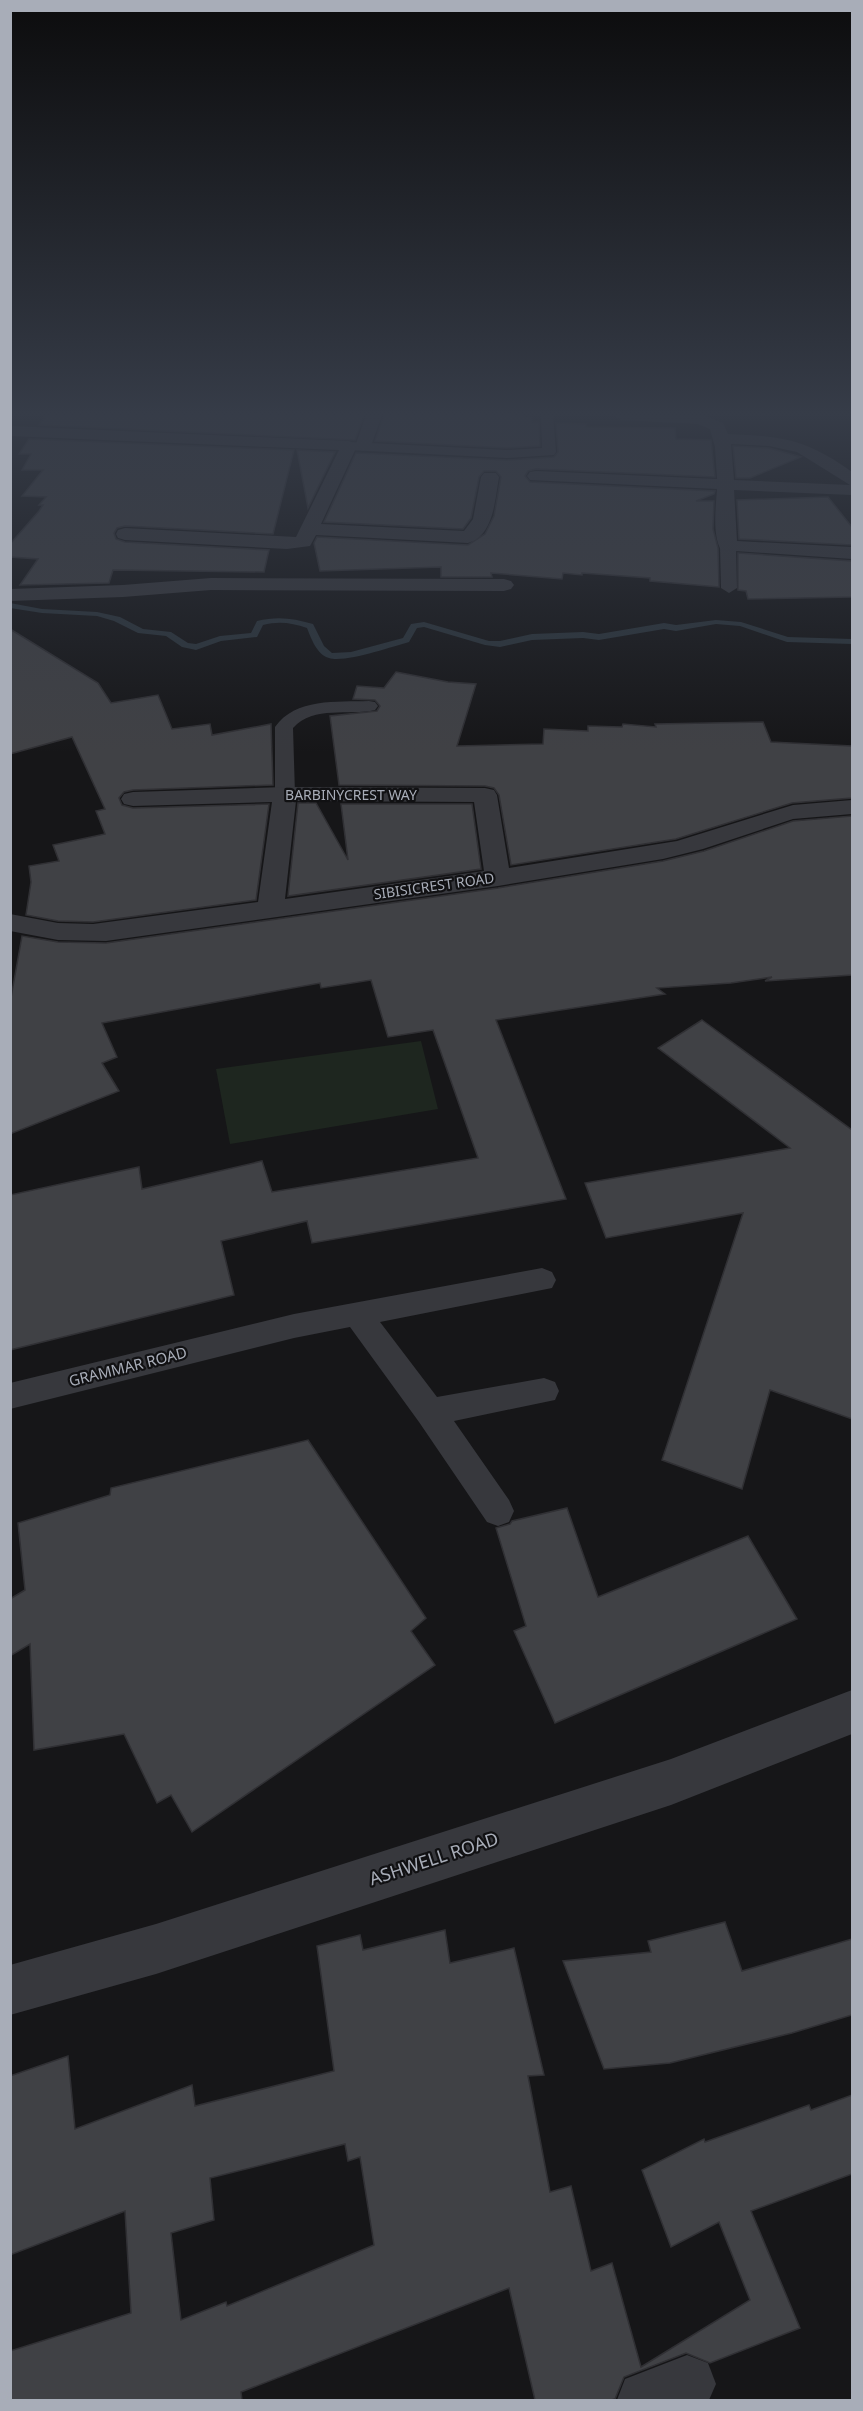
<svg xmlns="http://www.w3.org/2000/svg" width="863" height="2411" viewBox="0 0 863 2411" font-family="'Noto Sans',sans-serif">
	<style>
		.green { fill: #1e261f }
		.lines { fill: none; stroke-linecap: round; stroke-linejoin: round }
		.stream { fill: #2c353c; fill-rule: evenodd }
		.building { fill: #404145; stroke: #303034; stroke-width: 1.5; fill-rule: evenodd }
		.lane { fill: #37383d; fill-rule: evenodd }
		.street { fill: #37383d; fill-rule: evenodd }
		.labels { text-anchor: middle; stroke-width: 4.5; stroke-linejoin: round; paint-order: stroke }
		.far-street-label { font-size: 14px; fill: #a8adb8; stroke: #111113 }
		.street-label { font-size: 15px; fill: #a8adb8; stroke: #111113 }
		.near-street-label { font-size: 18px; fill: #a8adb8; stroke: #111113 }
	</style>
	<rect width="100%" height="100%" fill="#161618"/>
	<polygon class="green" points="421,1041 438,1109 230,1144 216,1069"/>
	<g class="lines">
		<path class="stream" d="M10,603l32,6 55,3 23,5 23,12 28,3 17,11 8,1 24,-8 31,-3 6,-12c20,-5 36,-3 56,3l11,22 8,7 19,-1 52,-14 8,-14 13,-2 65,19h11l32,-7 51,-2 16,2 65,-11 12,2 40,-5 25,2 47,15 64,2v5l-65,-2 -47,-16 -24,-2 -40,7 -12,-2 -65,11 -16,-2 -51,2 -32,7 -15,-2 -61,-18 -7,1 -8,14c-18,5 -64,21 -80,16 -12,-3 -18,-20 -22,-30 -15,-5 -28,-7 -44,-3l-6,12 -36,4 -25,9 -14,-3 -16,-11 -28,-3 -24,-12 -17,-5 -55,-3 -32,-5z"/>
	</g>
	<g class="building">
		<polygon points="46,415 364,415 355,440 39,425"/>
		<polygon points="384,415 524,415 524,417 532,417 532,422 539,422 540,446 507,448 375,441"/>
		<polygon points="556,423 586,424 586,427 675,428 676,439 711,440 715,477 536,469 528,471 525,476 530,482 715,491 714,494 696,501 714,501 713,529 718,548 719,587 650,581 650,578 582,573 582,575 563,573 562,579 491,573 492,577 441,577 441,567 320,571 314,543 317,537 468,545 485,534 494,516 501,477 496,471 484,471 479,477 471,518 463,529 324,522 356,453 507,460 554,457 558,452"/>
		<polygon points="29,439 294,450 273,534 125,526 117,528 114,533 116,539 125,542 269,550 264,572 113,570 109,583 20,585 38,559 10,557 10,544 39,511 43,505 39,505 46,497 22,496 43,470 22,470 31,454 19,454"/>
		<polygon points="733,446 769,448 801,457 750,478 736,478"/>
		<polygon points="297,450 335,452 308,508"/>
		<polygon points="828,497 852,527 852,545 739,539 737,500"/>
		<polygon points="738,553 852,561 852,597 748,599 746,591 738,590"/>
		<polygon points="10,629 98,683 111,703 158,695 172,729 210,724 212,735 271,724 273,785 133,790 124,792 119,798 122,805 133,808 269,804 256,900 93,922 58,921 26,915 31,882 29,866 59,861 53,845 105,834 96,811 105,809 72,737 10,754"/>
		<polygon points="396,672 448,682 476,684 457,746 543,744 544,729 588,731 588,726 622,727 623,724 656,727 655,724 763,722 771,742 852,746 852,798 792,803 676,839 511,865 499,795 494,788 485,786 339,785 330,716 377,711 380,706 375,700 353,699 357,686 384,688"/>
		<polygon points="298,803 316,803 348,860 341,804 472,804 481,869 288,896"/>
		<polygon points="852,816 852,975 765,981 772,977 731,983 657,988 665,994 496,1020 566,1199 312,1243 307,1221 221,1241 234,1295 10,1350 10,1195 139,1167 142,1189 262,1161 272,1192 478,1158 433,1030 388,1037 371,980 321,988 320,983 102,1023 117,1057 102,1063 119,1091 10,1134 10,1003 22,936 58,942 106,943 498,888 663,861 704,851 793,821"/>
		<polygon points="702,1020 852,1130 852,1419 770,1390 742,1489 662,1460 743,1213 606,1238 585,1183 790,1148 658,1048"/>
		<polygon points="308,1440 426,1618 411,1631 435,1665 192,1832 171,1795 157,1803 124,1734 34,1750 30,1644 10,1656 10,1599 25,1590 18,1523 110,1495 111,1488"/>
		<polygon points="567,1508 598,1597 748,1536 797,1619 555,1723 514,1631 526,1626 496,1528 510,1524 512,1521"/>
		<polygon points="725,1922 742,1971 852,1939 852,2015 792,2033 670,2063 604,2069 563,1961 651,1952 648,1941"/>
		<path d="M445,1930l5,33 64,-15 30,127 -16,1 22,116 21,-6 20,85 21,-8 29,104 109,-67 -31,-78 -48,25 -29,-77 62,-31 1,3 104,-37 2,5 41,-15v79l-101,37 49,117 -90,35 -24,-10 -62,24 -9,22 -4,1h-76l-26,-112 -268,104 1,8h-232v-49l121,-38 -6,-102 -115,44v-179l58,-20 7,73 117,-44 3,21 139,-35 -17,-125 43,-11 3,15zM345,2144l3,17 12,-4 14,88 -147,61 -1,-4 -45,18 -10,-87 43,-13 -4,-42z"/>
	</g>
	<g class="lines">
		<g class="lane">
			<polygon points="541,415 553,415 556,452 554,455 507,458 349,450 342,446 349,442 507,450 542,448"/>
			<polygon points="728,541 736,546 737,588 729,593 721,588 720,546"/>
			<path d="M369,701l6,1 3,4 -3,4c-26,6 -61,-5 -82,18l2,66 -3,4h-14l-3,-4v-67c20,-29 62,-25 94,-26z"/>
			<polygon points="542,1268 552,1272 556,1280 552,1288 380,1322 437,1397 544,1378 555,1382 559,1391 555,1400 454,1421 509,1500 514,1511 509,1522 498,1526 487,1522 419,1422 350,1327 294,1338 10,1409 10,1383 294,1314"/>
		</g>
		<g class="street">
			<path d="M366,415h16l-11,31 -8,5 -7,-3 -35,76 143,7 9,-12 8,-42 3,-4h12l3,4c-4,22 -5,59 -31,66l-152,-8 -6,11 -23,3 -162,-9 -7,-2 -2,-4 2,-4 7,-2 171,9 43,-87 -329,-14v-10l339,15 7,3z"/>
			<path d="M613,415h90l20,8 5,11c55,2 80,6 124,38v23l-118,-5 3,51 115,6v12l-131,-9c-9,-15 -5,-44 -4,-61l-187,-9 -3,-4 3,-4 6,-1 181,8 -2,-32 -5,-18 -12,-5 -77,-4zM731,444l38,2 28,6 53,33 -116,-5z"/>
			<polygon points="211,578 504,579 511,581 514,585 511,589 504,591 211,590 123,597 10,601 10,589 123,585"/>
			<path d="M285,787l200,1 9,2 3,5 12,73 168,-27 116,-36 59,-5v14l-59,5 -90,30 -40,10 -165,27 -392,55 -48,-1 -48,-9v-17l48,9 35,1 165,-22 14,-100 -139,4 -9,-2 -3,-5 3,-5 9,-2zM296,801l178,1 10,69 -199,28z"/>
			<polygon points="852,1690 852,1734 671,1805 156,1974 10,2015 10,1965 156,1924 671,1759"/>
			<polygon points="687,2355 708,2363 716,2384 709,2400 617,2400 625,2379"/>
		</g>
	</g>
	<linearGradient id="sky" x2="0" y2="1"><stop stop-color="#0c0c0d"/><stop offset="0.55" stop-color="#363c48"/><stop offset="1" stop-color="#363c48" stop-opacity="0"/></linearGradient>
	<rect width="863" height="752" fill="url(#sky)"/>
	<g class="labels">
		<g class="far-street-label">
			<text x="351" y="800">BARBINYCREST WAY</text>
			<text transform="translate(434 886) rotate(-8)" y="5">SIBISICREST ROAD</text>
		</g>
		<g class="street-label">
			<text transform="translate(128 1367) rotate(-14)" y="5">GRAMMAR ROAD</text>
		</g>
		<g class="near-street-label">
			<text transform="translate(434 1859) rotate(-18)" y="6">ASHWELL ROAD</text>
		</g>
	</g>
	<rect width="863" height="2411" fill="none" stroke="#a8adb8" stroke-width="24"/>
</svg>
